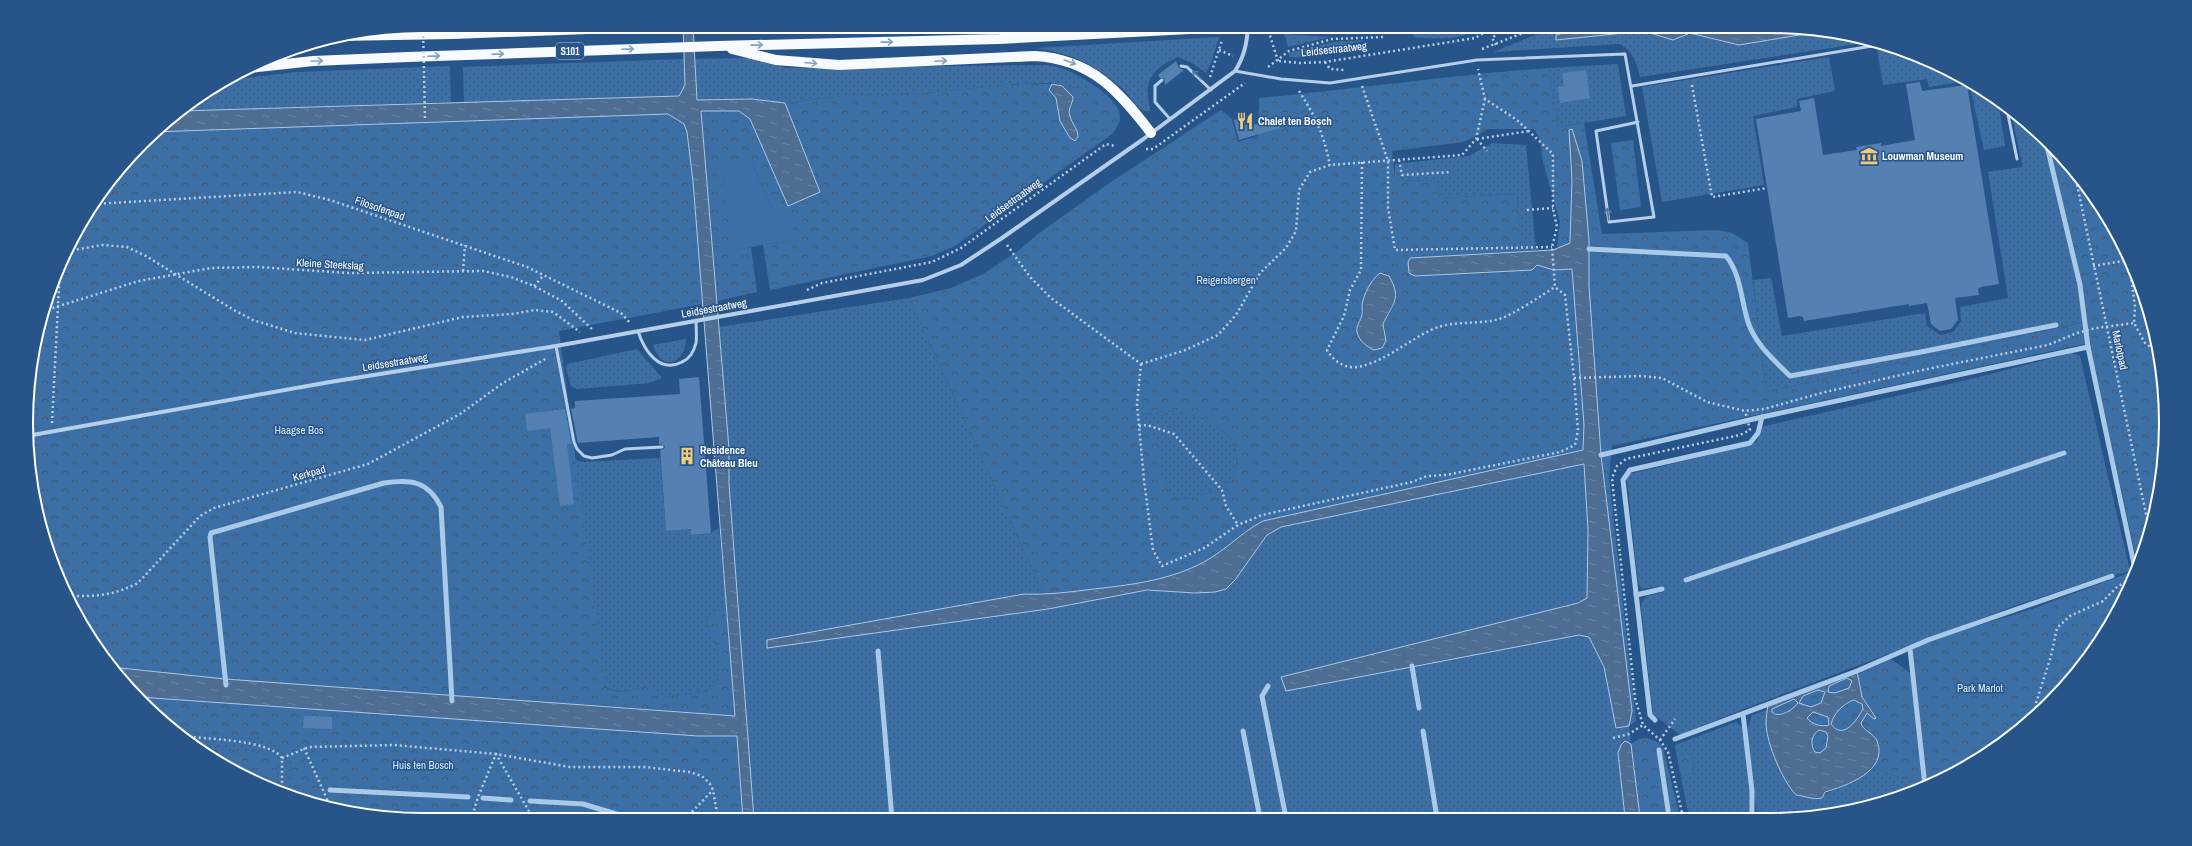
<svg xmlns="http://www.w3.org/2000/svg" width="2192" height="846" viewBox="0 0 2192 846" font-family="'Archivo Narrow',sans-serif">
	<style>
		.grass { fill: url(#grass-dots) }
		.forest { fill: url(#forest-crowns); fill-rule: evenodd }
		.pitch { fill: #3c6fa6 }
		.water { fill: url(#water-ripples); stroke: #a9c9e9; fill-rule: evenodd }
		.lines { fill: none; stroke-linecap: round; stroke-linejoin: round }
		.stream { stroke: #a9c9e9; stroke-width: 5 }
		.building { fill: #5481b2 }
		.path { stroke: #b5cee9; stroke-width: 2.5; stroke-dasharray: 2 3; stroke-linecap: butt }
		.service { stroke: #b5cee9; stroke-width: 3 }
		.minor { stroke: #b5cee9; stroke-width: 4 }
		.primary { stroke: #f7fafe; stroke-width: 10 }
		.path-bridge { stroke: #b5cee9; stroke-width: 2.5; stroke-dasharray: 2 3; stroke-linecap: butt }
		.oneway { stroke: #859fbe }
		.oneway2 { stroke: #5279a6 }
		.labels { text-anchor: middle; stroke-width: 3; stroke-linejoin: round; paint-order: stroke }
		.shield { fill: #275589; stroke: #beccdc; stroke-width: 1 }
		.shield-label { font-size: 10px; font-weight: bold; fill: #fff }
		.street-label { font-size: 11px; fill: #fff; stroke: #275589 }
		.poi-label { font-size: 11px; font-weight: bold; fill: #fff; stroke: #275589; text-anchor: start }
		.park-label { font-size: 11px; fill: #d9e7f7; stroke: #275589 }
		.rim { fill: none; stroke: #fff; stroke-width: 2 }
	</style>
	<defs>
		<pattern id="grass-dots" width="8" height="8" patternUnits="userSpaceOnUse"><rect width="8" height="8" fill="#3c6fa6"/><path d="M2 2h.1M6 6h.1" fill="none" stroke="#465a70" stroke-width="1.8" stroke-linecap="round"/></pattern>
		<pattern id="forest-crowns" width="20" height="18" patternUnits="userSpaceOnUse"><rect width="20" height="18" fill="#3c6fa6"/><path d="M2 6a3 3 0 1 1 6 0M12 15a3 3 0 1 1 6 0" fill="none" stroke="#465a70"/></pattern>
		<pattern id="water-ripples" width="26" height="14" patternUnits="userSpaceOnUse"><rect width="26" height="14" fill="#4d6e92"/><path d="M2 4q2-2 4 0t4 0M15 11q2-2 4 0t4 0" fill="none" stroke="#6884a2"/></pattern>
	</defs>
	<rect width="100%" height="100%" fill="#275589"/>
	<g class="grass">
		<path d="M1416,26h67c-18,14 -47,14 -69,11l-1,-9z"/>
		<path d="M1558,26h31l-33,9v5l89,-9 28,9 17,-7 49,12 78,-13 59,9 -236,36c-4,-15 -6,-26 -21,-33l-126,8z"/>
		<polygon points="1284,34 1329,37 1288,47"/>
		<path d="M1219,37l-8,26 -5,10 -12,-9 -16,-7c-27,12 -36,25 -27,54 -13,3 -19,-14 -27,-21 -30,-26 -50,-36 -88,-42z"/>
		<polygon points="1365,40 1306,57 1290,57 1289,53 1334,42"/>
		<polygon points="1892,47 1945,67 1968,81 1929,87 1927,79 1883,85 1877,49"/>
		<polygon points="1829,57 1835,91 1797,99 1797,107 1753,116 1764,185 1662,202 1642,87"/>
		<path d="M754,58l18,4 13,6 263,-3c19,3 34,12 50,23l-35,-1 -8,-4h-33l-96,10 -73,2 -68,8 -33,-4 -55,1 -3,-41z"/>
		<polygon points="684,59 685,85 679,96 464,102 463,67"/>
		<polygon points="1618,64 1626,116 1558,127 1549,68"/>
		<polygon points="450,66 451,102 180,111 221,81 296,72"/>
		<polygon points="1969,82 1998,100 2005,146 1984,150"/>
		<polygon points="2010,108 2050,145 2088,321 1770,391 1766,389 1753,280 1771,278 1782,336 1925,313 1927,326 1940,335 1953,332 1961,321 1960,307 2008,298 1988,172 2023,167"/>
		<polygon points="1492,143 1526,145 1536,250 1521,251 1517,194 1440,198 1438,180 1400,181 1395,178 1395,164 1469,156"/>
		<polygon points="909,298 1044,595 1024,594 864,623 767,647 1048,609 1147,590 1195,593 1226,589 1235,580 1267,535 1281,527 1584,464 1588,530 1587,598 1578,603 1282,677 1287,691 1579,635 1589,637 1604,667 1616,727 1629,726 1631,744 1625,741 1618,753 1625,817 423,820 320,806 248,779 182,738 130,690 610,725 748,732 729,484 729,449 719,327"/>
		<path d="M686,339c-1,25 -25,34 -33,6z"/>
		<polygon points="637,349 662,378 649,383 577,389 571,386 566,368 567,364"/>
		<polygon points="2072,353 2080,356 2130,571 2115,575 2113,573 2011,607 1736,712 1680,735 1653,714 1641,605 1646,596 1664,592 1663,586 1642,589 1638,583 1627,479 1630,474 1751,445 1757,441 1761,427 1967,380"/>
		<path d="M1165,411c29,0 79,18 71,56 -1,6 -8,19 -14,23 -4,2 -11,2 -15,3 -14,6 -24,8 -37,1l-10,-24v-17l-3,-12 -14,-12 -1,-14z"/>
		<path d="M660,458l6,73 25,-2 1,6 19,-2 8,-5 7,77 -18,13 -1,6 10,23 2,19 -2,12 -7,13 -44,6 -18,-12c-19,6 -28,11 -47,-1l-32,-225 15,3z"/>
		<path d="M1767,710c-2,30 11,61 29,85 4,0 10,3 15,2 18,-2 49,-17 62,-30l27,11 24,3v6l-52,19 -51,11h-64l-10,-87 5,-15z"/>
		<polygon points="1736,722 1743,728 1751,790 1750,817 1689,817 1681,777 1695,772 1690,753 1677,757 1675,745"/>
	</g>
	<g class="forest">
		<path d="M1549,68l9,59 26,-4 18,111 116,-4 14,3 16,10 18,146 4,2 315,-69 -40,-182 23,21 45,64 32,71 18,75 2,78 -13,77 -15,36 -48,-219 -477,103 -3,31 27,244 -7,5 3,-15 -31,-256 -12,-169v-46l-7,-79 -10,-31h-3l3,50 -1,63 -6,4h-8l3,-25 -17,-60 -3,-22 -6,-11h-45l-25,13 -72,9 3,27 5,3 38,-1 2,18 77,-4 4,57 -111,7 -2,4 1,11 6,3 117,-6 5,-5 17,5 18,-1 12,156v25l-321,71c-24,12 -41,33 -66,45 -47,21 -102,23 -153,29l-135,-297 42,-10 32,-14 35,-23 20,-17 70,-50 113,-74 11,9 6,23 20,-6 1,-38c97,-9 193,-23 290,-30zM1370,284l24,22 -11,18 3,8 -12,18c-17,-9 -15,-19 -12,-35 3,-14 1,-16 8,-31zM1165,411c29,0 79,18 71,56 -1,6 -8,19 -14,23 -4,2 -11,2 -15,3 -14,6 -24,8 -37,1l-10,-24v-17l-3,-12 -14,-12 -1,-14z"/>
		<path d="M1022,83l30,1 -3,5 7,9 4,23 13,20 5,-6 -8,-19 -1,-6 4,-13 -10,-10 35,1c16,13 32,25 14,46l-157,112 -23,10 -162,34 -7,-45 32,-6 -22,-29 -23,-51 -19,92 20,-4 6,45 -40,9 -16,-190h38l11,8 38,87 12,-61 -15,-42 68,-8 73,-2z"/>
		<path d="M692,94l10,210 -143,27 46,356c15,9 28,3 43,-2l18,12 44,-6 7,-13 2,-12 -2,-19 -10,-23 1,-6 18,-13 9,111 -32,-1 -4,-2 -91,-7 -483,-21 -32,-42 -37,-68 -22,-74 -8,-78 3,-52 18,-75 32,-71 45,-64 39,-38z"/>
		<polygon points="1633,140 1641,207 1620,210 1611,143"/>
		<polygon points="2134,571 2113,622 2068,685 2031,721 1944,779 1926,786 1911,651 1928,641 2032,609"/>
		<polygon points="1891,659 1912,674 1924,781 1900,778 1873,767 1877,759 1867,729 1860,725 1867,713 1874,719 1876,718 1862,697 1858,674"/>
		<polygon points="1847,678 1852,681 1849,688 1835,693 1828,692 1829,686"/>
		<path d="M1818,690h5l2,5c-4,12 -16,16 -26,8l4,-7z"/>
		<polygon points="138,697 698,736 737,736 743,819 423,820 320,806 291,795 292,763 288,753 279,744 256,737 174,731"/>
		<path d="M1794,699l4,4c-5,8 -16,11 -25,12l-1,-3v-3z"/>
		<path d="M1854,700l8,4 1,5c-6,11 -20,32 -32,15 3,-11 13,-21 23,-24z"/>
		<path d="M1813,712l16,5v8c-7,2 -17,0 -22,-6z"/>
		<path d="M1819,730l7,2 2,4 -2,12 -6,5 -4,-1c-6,-7 -5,-17 3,-22z"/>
		<polygon points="1647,738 1659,743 1663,748 1680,817 1671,817 1661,750 1658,751 1666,817 1640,817 1631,744 1639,739"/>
		<polygon points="196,747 260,752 269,755 277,763 276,790 248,779"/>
		<polygon points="1690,753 1695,772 1681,777 1677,757"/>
	</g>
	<polygon class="pitch" points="750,159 773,210 781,209 790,214 795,239 731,251 722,164"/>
	<g class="water">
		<polygon points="683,26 693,26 697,100 752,99 785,103 820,192 788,206 750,119 739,111 701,111 729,449 729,484 754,819 743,819 737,736 698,736 138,697 125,685 111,667 225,679 735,716 693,181 687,132 684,124 668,114 153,132 180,111 679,96 685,85"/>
		<polygon points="1589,26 1769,26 1817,32 1739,45 1690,33 1673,40 1644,31 1556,40 1556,35"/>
		<path d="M1052,84l10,2 11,11c0,7 -6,12 -3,19 2,8 8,13 8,21l-3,4 -5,-3 -10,-17 -4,-23 -7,-8z"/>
		<path d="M1572,129l10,32 7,79v46l12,169 31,256 -3,15 -13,2 -12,-61 -15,-30 -10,-2 -293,56 -5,-14 297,-74 9,-5 1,-68 -4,-66 -303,63 -14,8 -32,45 -9,9 -11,3 -20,1 -48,-3 -99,19 -281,39v-8l257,-46c23,1 46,-2 70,-5 35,-4 71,-8 104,-24 24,-11 42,-32 65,-44l320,-71 1,-25 -12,-156 -18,1 -17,-5 -5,5 -117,6 -6,-3 -1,-11 2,-4 143,-8 17,-7 2,-63 -3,-50z"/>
		<path d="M1380,273l9,3c13,23 4,27 -6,48l3,17 -4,7 -8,2c-7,-3 -15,-9 -17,-18 -1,-5 2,-9 4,-14 2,-4 1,-9 1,-13 2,-12 9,-25 18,-32z"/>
		<path d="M1857,671l5,26 14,21 -2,1 -7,-6 -6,10c1,7 13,10 16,18 12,30 -31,45 -52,51l-3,6c-10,2 -16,-2 -26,-3 -14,-15 -29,-51 -30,-71 0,-6 1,-13 2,-19zM1847,678l5,3 -3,7 -14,5 -7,-1 1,-6zM1818,690l7,2 -4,11 -10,4 -12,-4 4,-7zM1794,699l4,4c-5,7 -20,16 -26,9v-3zM1854,700l8,4 1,5c-6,11 -20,32 -32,15 3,-11 13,-21 23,-24zM1813,712l15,5 1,8c-7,2 -17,0 -22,-7zM1819,730l7,2 2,4 -2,12 -6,5 -5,-1c-5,-7 -4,-17 4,-22z"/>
		<polygon points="1625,741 1631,744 1640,817 1625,817 1618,753 1621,745"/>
	</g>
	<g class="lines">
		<g class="stream">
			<polyline points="2046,142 2080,285 2088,347 2135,569"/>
			<path d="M1589,249l137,7c15,18 15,44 22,66 7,22 26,38 42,54l131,-24 135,-27"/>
			<polyline points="1601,455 1762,417 2088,347"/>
			<polyline points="1686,580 2064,453"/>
			<polyline points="1636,595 1662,589"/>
			<polyline points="1910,649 1925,786"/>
			<polyline points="878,651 892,819"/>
			<polyline points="1412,666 1419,708"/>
			<path d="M226,685l-16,-148 1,-4 173,-50c27,-4 44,-2 57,24l11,194"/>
			<polyline points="1268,686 1262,696 1286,818"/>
			<polyline points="1743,714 1752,791 1752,817"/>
			<polyline points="1655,720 1650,715 1623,480 1630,470 1750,443 1758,433 1762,417"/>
			<polyline points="1243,731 1260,818"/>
			<polyline points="1423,731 1437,818"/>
			<polyline points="1675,739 1857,671 1928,640 2112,576"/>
			<polyline points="1659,750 1669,817"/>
			<polyline points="330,790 468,797"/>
			<polyline points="483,798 511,800"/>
			<polyline points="530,801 583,804 633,819"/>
		</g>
	</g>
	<g class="building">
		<polygon points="1176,61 1179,68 1184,70 1165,85 1164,78 1160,78 1158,75"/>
		<polygon points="1586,70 1590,98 1560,103 1558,87 1564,86 1562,73"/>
		<polygon points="1920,82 1922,91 1967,85 1999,284 1981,287 1978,289 1979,295 1955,298 1958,320 1951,329 1940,331 1931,324 1927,303 1909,306 1909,304 1804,321 1803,317 1800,316 1788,318 1756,119 1801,111 1799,101 1814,98 1823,155 1857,150 1856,147 1881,143 1881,146 1915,140 1906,84"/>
		<polygon points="1249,116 1252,125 1278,121 1280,128 1239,140 1234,120"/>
		<polygon points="699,377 711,533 691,535 691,529 666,531 660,450 664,449 665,446 659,444 659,437 578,443 571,409 575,408 575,401 680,394 679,379"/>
		<polygon points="565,409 571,444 567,444 574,504 560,506 550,428 527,431 525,414"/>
		<polygon points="304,716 332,717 332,729 303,728"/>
	</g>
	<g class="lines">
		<g class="path">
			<polyline points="1267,26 1278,61"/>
			<polyline points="1496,45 1492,38 1497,34 1496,26"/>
			<polyline points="1482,49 1541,26"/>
			<polyline points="1219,50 1233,56"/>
			<polyline points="1279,61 1300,63 1325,62 1475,38 1495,26"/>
			<polyline points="1325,62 1330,69 1344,70"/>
			<polyline points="1268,67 1289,51 1332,39 1384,37"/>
			<polyline points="1210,77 1222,40"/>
			<polyline points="1692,85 1712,197 1767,188"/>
			<polyline points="1362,86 1388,161 1388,208 1395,250 1552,247"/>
			<path d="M1299,91c18,28 24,42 31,74"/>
			<polyline points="1477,139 1529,131"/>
			<polyline points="1477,139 1487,151"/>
			<polyline points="1146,149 1153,149 1245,83"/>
			<polyline points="1399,160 1402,175 1451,172"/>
			<path d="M1362,162l-1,108 -11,20 -6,26 -17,34c6,10 17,19 30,17 28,-5 50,-26 76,-38 21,-9 45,-4 66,-10 14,-4 43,-24 56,-32"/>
			<polyline points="2074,170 2150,533"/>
			<polyline points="94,204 297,192 330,200 527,267 621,313 631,324"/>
			<polyline points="1527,210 1553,208"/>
			<polyline points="1007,245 1030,277 1051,298 1141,364"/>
			<polyline points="67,251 103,245 127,247 146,256 232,309 253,320 295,333 365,340 463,317 512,314 535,310 553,312 580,332"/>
			<polyline points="2129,260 2135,307 2134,323 2145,343 2158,353"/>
			<polyline points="2093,266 2129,260"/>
			<polyline points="463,271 465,245"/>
			<polyline points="534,286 544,275"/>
			<polyline points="807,290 822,283 932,262 961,248 1106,144 1115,146"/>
			<polyline points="43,311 139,281 211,268 258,267 349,273 483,271 511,277 534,286 562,301 592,329"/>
			<polyline points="1141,364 1137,404 1144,480 1153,550 1162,566 1204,548 1238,525 1262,515 1412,482 1427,476 1446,475 1560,452 1575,445 1578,431 1574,378 1565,295 1555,287 1552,247 1557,227 1553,208 1553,154 1517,120 1485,99 1478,69"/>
			<polyline points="1141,364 1183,351 1218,335 1236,315 1260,273 1286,248 1296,231 1299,190 1310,172 1330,165 1462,155 1476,139 1485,99"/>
			<polyline points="1574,378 1642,376 1662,378 1707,402 1745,411 1764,409 1825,392 1932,368 2048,345 2077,333 2096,328 2134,323"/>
			<polyline points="52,423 60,266"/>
			<polyline points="1139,426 1147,425 1174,434 1222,490 1226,506 1238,525"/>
			<path d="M67,595c25,3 48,0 71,-12l62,-67 14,-8 154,-44 92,-50 43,-31 44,-25"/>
			<polyline points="2035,718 2036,703 2051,656 2057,628 2070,616 2103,601 2118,586 2130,580"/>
			<path d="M179,736c25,3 89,3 103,22v34"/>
			<polyline points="1613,738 1629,734 1643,725"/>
			<polyline points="1660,740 1675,719"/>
			<polyline points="304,748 331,808"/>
			<polyline points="282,758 309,747 394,745 496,754 570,767 645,767 689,772 702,776 710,784 713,790 718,819"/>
			<polyline points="1683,817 1668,752 1660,740 1643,725 1635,698 1612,478 1617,466 1626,459 1740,435 1750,430 1745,411"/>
			<polyline points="685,819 713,790"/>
			<polyline points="471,820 478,797 496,754 534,820"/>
		</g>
		<g class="service">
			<polyline points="453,32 453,26"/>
			<polyline points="1181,66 1187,67 1211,90"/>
			<polyline points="1235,71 1281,79 1330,83 1477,60 1625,54 1654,217 1609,222 1596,131 1638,122"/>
			<polyline points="1162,80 1155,86 1155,102 1170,119"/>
			<polyline points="1632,86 1884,44"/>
			<polyline points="2006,105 2017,159"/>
			<path d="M638,331c6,19 21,43 44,31 8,-3 12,-11 14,-19 1,-8 0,-15 0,-22"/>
			<polyline points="556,346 574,442 577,449 584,456 592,458 612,455 625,449 662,447"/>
		</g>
		<path class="minor" d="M27,436l303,-54 226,-36 367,-66 38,-15 41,-27 140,-98 93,-69c9,-14 12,-27 13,-45"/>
		<g class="primary">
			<polyline points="337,36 453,34 667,26"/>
			<path d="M732,49l44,11 63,5 196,-9c56,3 84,35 116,77"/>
			<polyline points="250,68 313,61 408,57 718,46 999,39 1248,26"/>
		</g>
		<polyline class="path-bridge" points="423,26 425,120"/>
	</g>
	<defs><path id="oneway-shaft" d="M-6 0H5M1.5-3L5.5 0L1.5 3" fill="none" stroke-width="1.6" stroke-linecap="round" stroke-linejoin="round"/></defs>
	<g class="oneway">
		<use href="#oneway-shaft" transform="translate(887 42) rotate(-1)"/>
		<use href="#oneway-shaft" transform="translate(757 45) rotate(-1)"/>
		<use href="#oneway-shaft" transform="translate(628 49) rotate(-2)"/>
		<use href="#oneway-shaft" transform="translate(498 54) rotate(-2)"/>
		<use href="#oneway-shaft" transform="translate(434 56) rotate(-2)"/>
		<use href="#oneway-shaft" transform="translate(317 61) rotate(-3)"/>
		<use href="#oneway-shaft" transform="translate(941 61) rotate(-3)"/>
		<use href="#oneway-shaft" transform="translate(1070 62) rotate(20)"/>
		<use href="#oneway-shaft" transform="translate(811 63) rotate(5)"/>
	</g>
	<g class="oneway2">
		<use href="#oneway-shaft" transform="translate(1197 75) rotate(-138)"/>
		<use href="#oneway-shaft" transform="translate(1608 214) rotate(-98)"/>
	</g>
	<defs>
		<g id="restaurant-bare" transform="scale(1.38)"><path d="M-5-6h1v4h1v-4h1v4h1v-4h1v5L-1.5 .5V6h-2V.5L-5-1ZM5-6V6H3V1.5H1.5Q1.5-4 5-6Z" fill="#f1cb7a" stroke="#275589" stroke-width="2.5" paint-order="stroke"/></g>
		<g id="museum-bare" transform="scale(1.38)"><path d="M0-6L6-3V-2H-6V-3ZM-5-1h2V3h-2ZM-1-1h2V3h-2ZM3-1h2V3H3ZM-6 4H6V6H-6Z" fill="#f1cb7a" stroke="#275589" stroke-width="2.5" paint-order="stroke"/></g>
		<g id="building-bare" transform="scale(1.38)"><path d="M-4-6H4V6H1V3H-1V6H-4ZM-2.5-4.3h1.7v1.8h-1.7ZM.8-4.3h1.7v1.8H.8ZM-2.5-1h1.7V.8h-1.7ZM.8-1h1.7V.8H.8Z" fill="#f1cb7a" stroke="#275589" stroke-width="2.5" paint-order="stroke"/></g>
	</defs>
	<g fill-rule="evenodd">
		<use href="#restaurant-bare" x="1245" y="121"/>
		<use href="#museum-bare" x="1869" y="156"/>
		<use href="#building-bare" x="687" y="456"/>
	</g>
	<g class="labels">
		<rect class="shield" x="556" y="43" width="28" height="16" rx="3"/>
		<g class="shield-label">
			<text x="570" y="55">S101</text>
		</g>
		<g class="street-label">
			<text transform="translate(1334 49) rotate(-6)" y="4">Leidsestraatweg</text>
			<text transform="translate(1013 200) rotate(-36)" y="4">Leidsestraatweg</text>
			<text transform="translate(380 208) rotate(19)" y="4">Filosofenpad</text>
			<text transform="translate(330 264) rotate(3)" y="4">Kleine Steekslag</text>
			<text transform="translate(714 308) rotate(-10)" y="4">Leidsestraatweg</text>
			<text transform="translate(2120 350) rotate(78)" y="4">Marlotpad</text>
			<text transform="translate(395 362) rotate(-9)" y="4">Leidsestraatweg</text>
			<text transform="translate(309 473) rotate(-16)" y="4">Kerkpad</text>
		</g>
		<g class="poi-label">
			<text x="1258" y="125">Chalet ten Bosch</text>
			<text x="1882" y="160">Louwman Museum</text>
			<text x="700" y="454">Residence<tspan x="700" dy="13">Château Bleu</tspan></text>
		</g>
		<g class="park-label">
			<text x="1226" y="284">Reigersbergen</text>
			<text x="299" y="434">Haagse Bos</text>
			<text x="1980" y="692">Park Marlot</text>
			<text x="423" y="769">Huis ten Bosch</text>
		</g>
	</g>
	<path d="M0 0H2192V846H0ZM423 33H1769A390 390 0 0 1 2159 423V423A390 390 0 0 1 1769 813H423A390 390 0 0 1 33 423V423A390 390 0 0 1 423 33Z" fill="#275589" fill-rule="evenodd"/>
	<path class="rim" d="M423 33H1769A390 390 0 0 1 2159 423V423A390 390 0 0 1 1769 813H423A390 390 0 0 1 33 423V423A390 390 0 0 1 423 33Z"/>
</svg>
